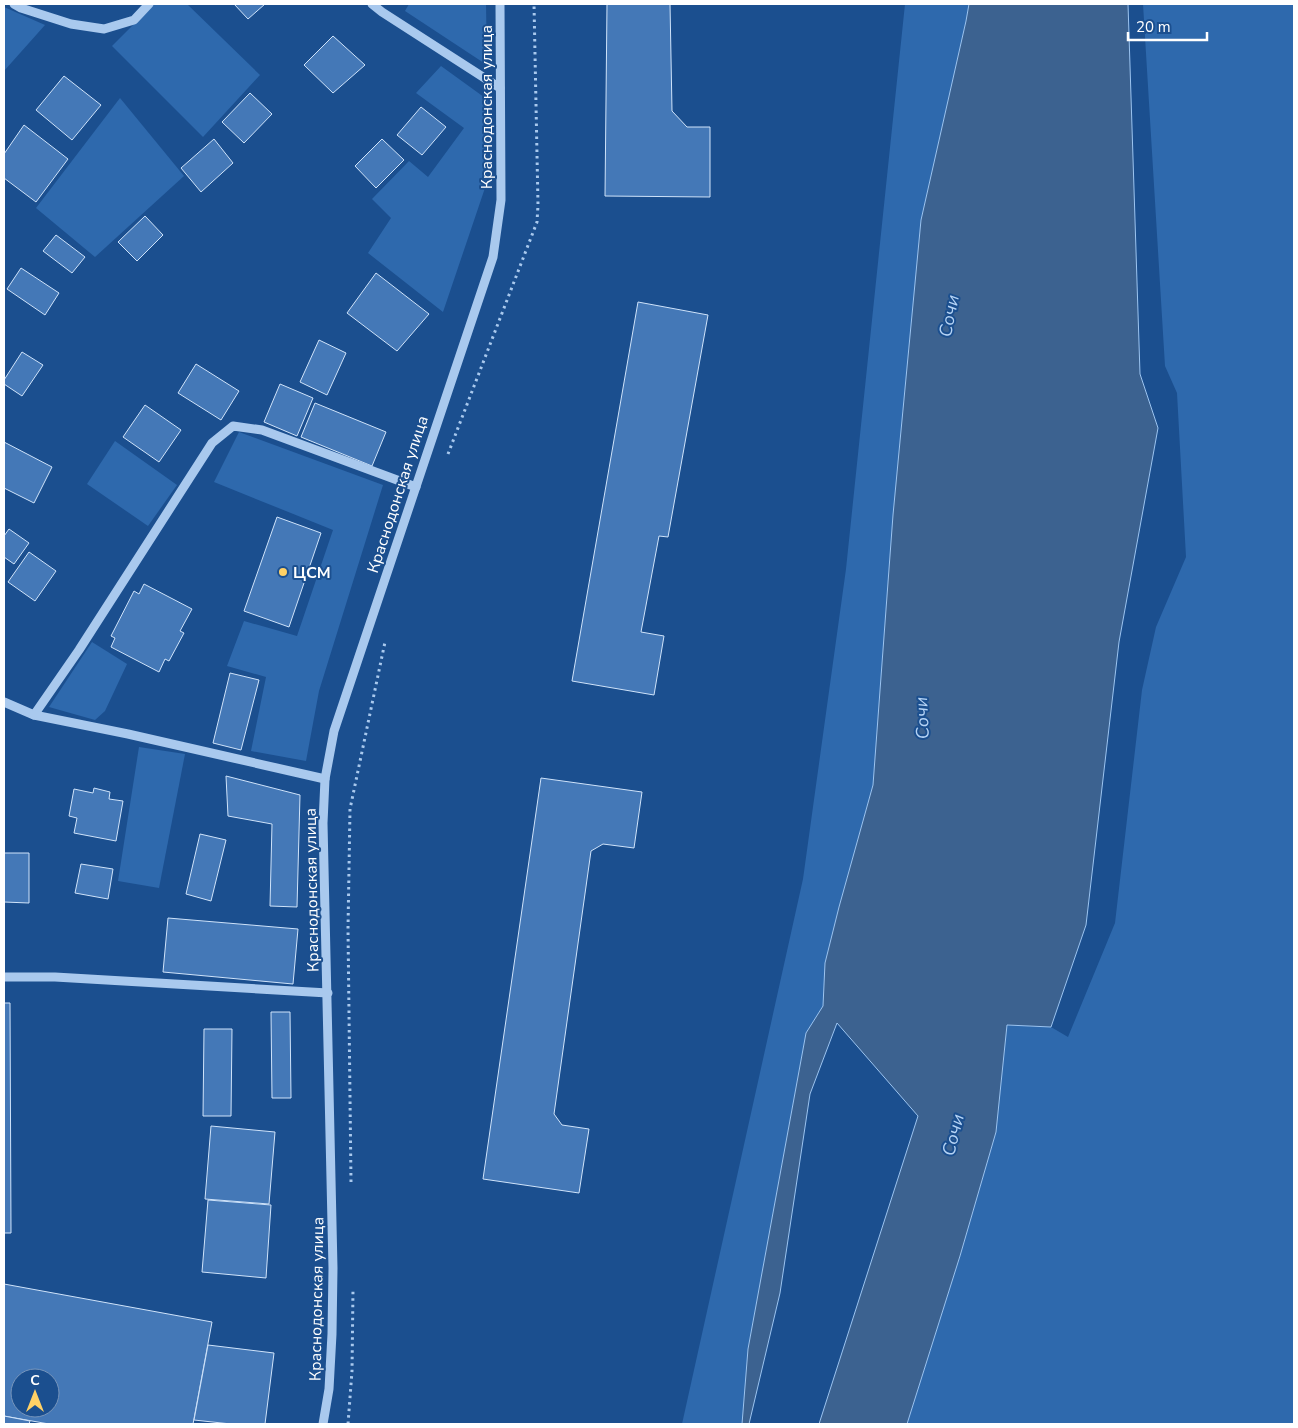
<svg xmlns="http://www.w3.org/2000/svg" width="1298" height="1428" viewBox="0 0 1298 1428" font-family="'Nunito Sans',sans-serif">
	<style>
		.green { fill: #2e69ad }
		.water { fill: #3c6290; stroke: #9cc4f0 }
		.building { fill: #4478b7; stroke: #cfe3fa; fill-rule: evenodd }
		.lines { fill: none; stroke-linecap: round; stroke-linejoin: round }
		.path { stroke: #a9c9ee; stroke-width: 3; stroke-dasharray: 2.5 4; stroke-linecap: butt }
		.minor { stroke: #a9c9ee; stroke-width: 9 }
		.poi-dot { fill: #ffd166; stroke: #1b4f8f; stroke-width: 2 }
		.labels { text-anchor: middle; stroke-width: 4; stroke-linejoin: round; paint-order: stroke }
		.street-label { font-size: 16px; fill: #fff; stroke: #1b4f8f }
		.poi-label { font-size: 16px; font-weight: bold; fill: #fff; stroke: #1b4f8f; text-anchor: start }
		.water-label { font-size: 18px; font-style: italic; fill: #b5d3f5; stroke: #1b4f8f }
	</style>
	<rect width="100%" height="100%" fill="#1b4f8f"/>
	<g class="green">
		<polygon points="154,4 187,4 260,75 203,137 112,46"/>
		<polygon points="409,4 486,4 487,65 405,11"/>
		<polygon points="905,4 969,4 966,21 921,220 893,515 873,785 839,907 825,963 823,1006 806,1033 748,1349 742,1424 682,1424 803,879 846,569"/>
		<polygon points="1143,4 1294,4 1294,1424 907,1424 960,1256 996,1132 1007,1025 1051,1027 1068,1037 1115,923 1142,690 1156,627 1186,557 1177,393 1165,366"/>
		<polygon points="4,7 45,25 4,71"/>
		<polygon points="441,66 488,100 487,182 443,312 368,253 391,218 372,199 409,161 428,177 464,128 416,93"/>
		<polygon points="120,98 184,176 95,257 36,208"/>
		<polygon points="239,432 383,485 319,691 306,761 251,751 266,677 227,666 244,621 297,636 333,530 214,482"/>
		<polygon points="115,441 177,485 148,526 87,484"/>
		<polygon points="92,642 127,664 105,711 95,720 49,707"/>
		<polygon points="139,747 185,754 159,888 118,881"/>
	</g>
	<polygon class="water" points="969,4 1128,4 1140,374 1158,428 1119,642 1086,925 1051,1027 1007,1025 996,1132 960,1256 907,1424 819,1424 918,1116 837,1023 810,1094 780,1293 749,1424 742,1424 748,1349 806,1033 823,1006 825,963 839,907 873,785 893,515 921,220 966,21"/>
	<g class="building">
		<polygon points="234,4 265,4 248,19"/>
		<polygon points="607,4 670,4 672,111 687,127 710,127 710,197 605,196"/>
		<polygon points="333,36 365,65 333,93 304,65"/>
		<polygon points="64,76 101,105 72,140 36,110"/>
		<polygon points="250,93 272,114 244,143 222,122"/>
		<polygon points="421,107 446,127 422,155 397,135"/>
		<polygon points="24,125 68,159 36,202 4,178 4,154"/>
		<polygon points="214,139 233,163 201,192 181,168"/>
		<polygon points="382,139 404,160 376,188 355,166"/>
		<polygon points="145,216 163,235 137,261 118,242"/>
		<polygon points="56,235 85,257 72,273 43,251"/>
		<polygon points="21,268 59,293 45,315 7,289"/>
		<polygon points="376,273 429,314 397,351 347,313"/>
		<polygon points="638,302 708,315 668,537 659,536 641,632 664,636 654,695 572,681"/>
		<polygon points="319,340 346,353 327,395 300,382"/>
		<polygon points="22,352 43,365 22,396 4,384 4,380"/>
		<polygon points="196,364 239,391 221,420 178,393"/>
		<polygon points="280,384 313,398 297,436 264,422"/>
		<polygon points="315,403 386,432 372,466 301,437"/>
		<polygon points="145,405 181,430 159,462 123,437"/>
		<polygon points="4,442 52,467 34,503 4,488"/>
		<polygon points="277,517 321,533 289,627 244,611"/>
		<polygon points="9,529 29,543 14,564 4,557 4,536"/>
		<polygon points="29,552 56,571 35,601 8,582"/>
		<polygon points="144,584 192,609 180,631 184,633 169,661 165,659 159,672 111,647 115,638 111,636 134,591 139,594"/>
		<polygon points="230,673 259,680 241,750 213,743"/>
		<polygon points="226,776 300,795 297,907 270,906 272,824 228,816"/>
		<polygon points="541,778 642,792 634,848 603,844 591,851 554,1114 562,1125 589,1129 579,1193 483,1179"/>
		<polygon points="94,788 110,792 109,799 123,801 116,841 74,833 77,818 69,816 74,789 93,793"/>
		<polygon points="200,834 226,840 211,901 186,894"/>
		<polygon points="4,853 29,853 29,903 4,902"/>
		<polygon points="81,864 113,869 108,899 75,893"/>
		<polygon points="168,918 298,929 293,984 163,972"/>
		<polygon points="4,1003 10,1003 11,1233 4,1233"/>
		<polygon points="271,1012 290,1012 291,1098 272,1098"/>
		<polygon points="204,1029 232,1029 231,1116 203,1116"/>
		<polygon points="211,1126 275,1132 269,1204 205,1199"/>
		<polygon points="208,1200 271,1205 266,1278 202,1272"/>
		<path d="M4,1284l208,38 -19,102h-144l-45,-8zM20,1378h30v30h-30z"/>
		<polygon points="208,1345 274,1353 265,1424 231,1424 194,1420"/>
		<polygon points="4,1416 30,1421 29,1424 4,1424"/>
	</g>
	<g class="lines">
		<g class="path">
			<polyline points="448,454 537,222 538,205 534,4"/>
			<polyline points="351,1182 348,929 350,809 385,642"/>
			<polyline points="348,1424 352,1371 353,1289"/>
		</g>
		<g class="minor">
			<polyline points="14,4 21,8 71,24 104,29 134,20 149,4"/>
			<polyline points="372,4 382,12 500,88"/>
			<polyline points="4,702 34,715 79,650 212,443 233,426 262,430 416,487"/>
			<polyline points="34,715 128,734 325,779"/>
			<polyline points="4,977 55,977 328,993"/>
			<polyline points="323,1424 329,1389 332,1334 333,1268 323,823 325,779 334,731 493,257 501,200 500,4"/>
		</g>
	</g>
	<circle class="poi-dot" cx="283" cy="572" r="5"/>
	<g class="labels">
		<g class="street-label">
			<text transform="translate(486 107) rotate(-90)" y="6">Краснодонская улица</text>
			<text transform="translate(397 494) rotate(-72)" y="6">Краснодонская улица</text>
			<text transform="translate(311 890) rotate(-91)" y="6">Краснодонская улица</text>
			<text transform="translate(316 1299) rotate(-89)" y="6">Краснодонская улица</text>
		</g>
		<g class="poi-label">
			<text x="293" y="578">ЦСМ</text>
		</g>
		<g class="water-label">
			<text transform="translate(949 316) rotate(-79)" y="6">Сочи</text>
			<text transform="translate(922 718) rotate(-93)" y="6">Сочи</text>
			<text transform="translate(953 1135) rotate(-76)" y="6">Сочи</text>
		</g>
	</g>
	<rect width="1298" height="1428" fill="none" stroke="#ffffff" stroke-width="10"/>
	<g transform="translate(35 1393)"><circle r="24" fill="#1b4f8f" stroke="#7695bc"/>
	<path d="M0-4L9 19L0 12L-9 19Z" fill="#ffd166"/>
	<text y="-8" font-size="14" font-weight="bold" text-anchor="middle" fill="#ffffff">С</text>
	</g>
	<path d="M1128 32v8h79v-8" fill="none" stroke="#ffffff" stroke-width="2.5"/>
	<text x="1136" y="32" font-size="15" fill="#ffffff" stroke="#1b4f8f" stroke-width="4" paint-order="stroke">20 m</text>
</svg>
